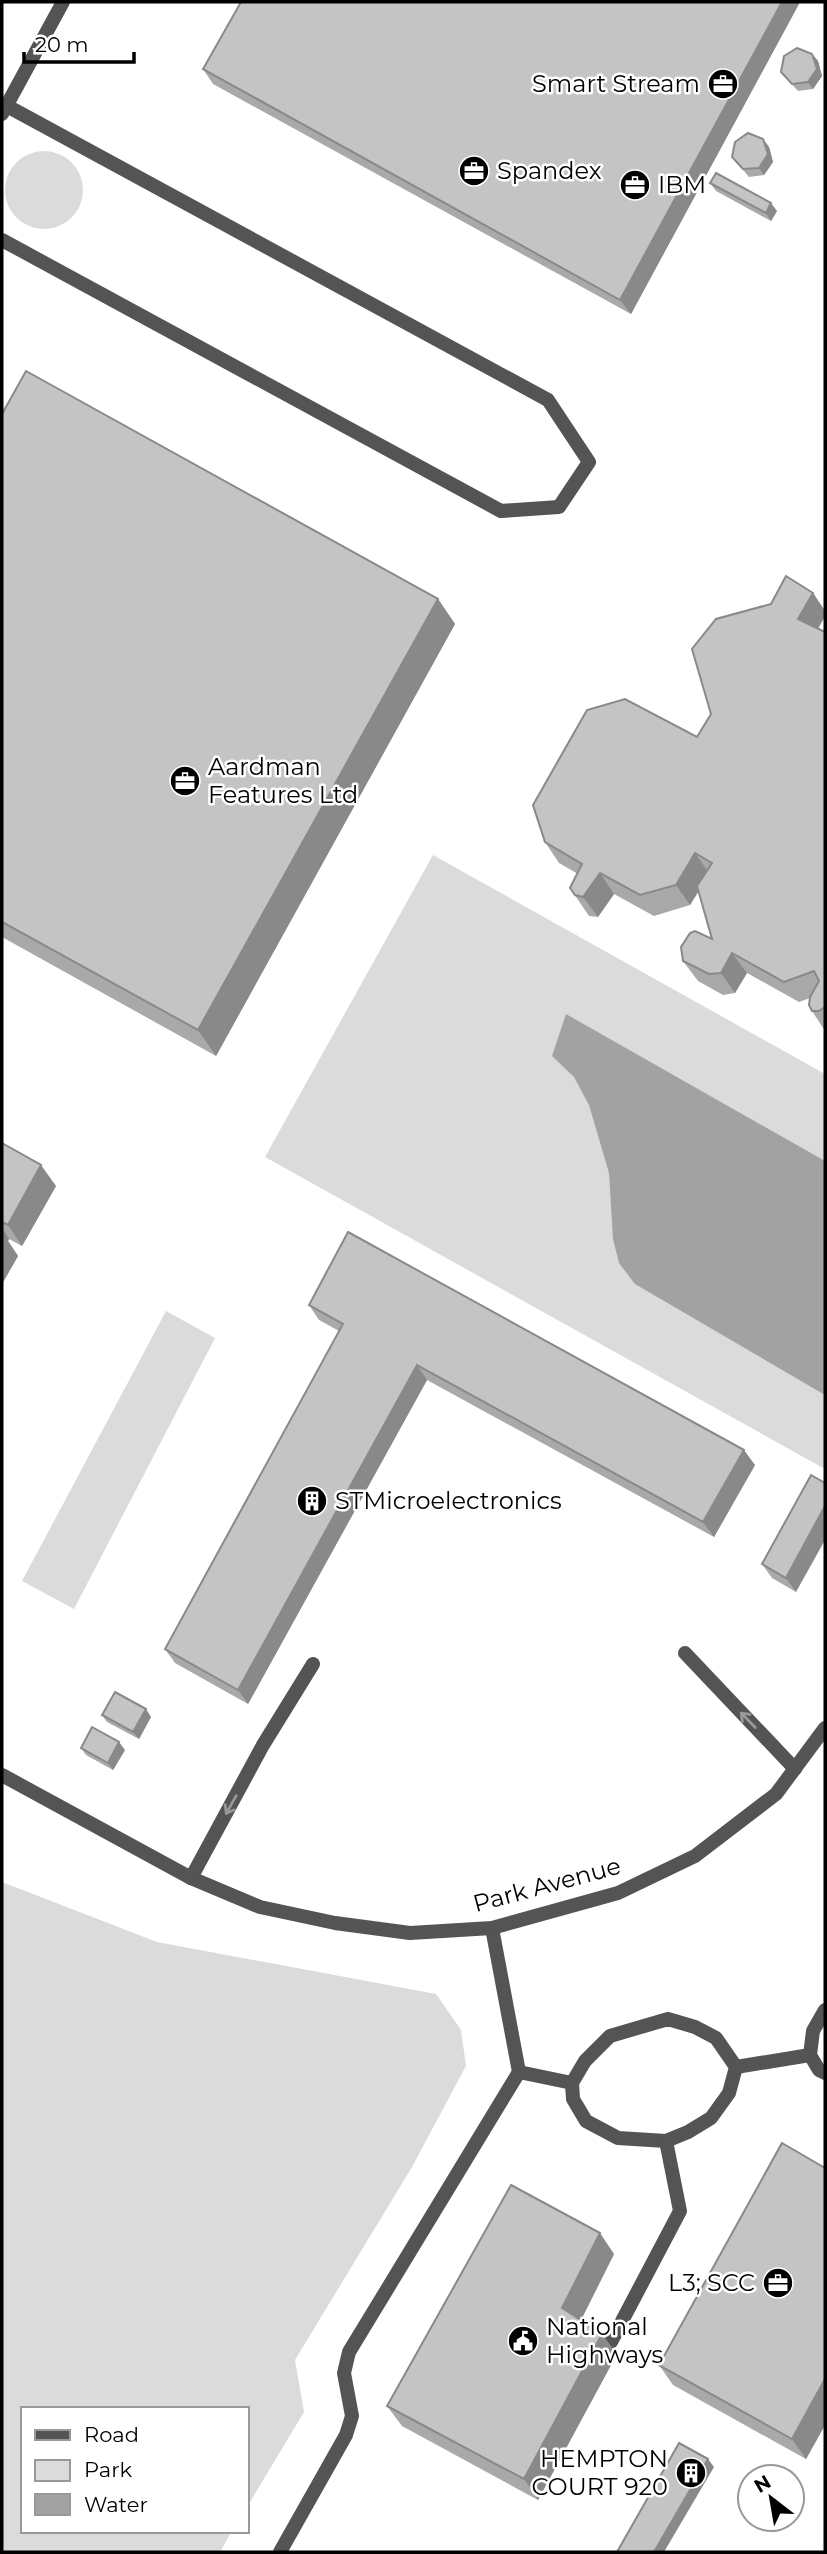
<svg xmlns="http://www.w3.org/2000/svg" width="827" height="2554" viewBox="0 0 827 2554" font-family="Montserrat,sans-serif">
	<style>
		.green { fill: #dbdbdb }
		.water { fill: #a2a2a2 }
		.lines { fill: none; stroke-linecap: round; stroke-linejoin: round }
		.service { stroke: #545454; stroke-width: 14 }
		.pedestrian { stroke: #545454; stroke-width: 14 }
		.tertiary { stroke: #545454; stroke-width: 14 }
		.wall { fill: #a9a9a9 }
		.shaded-wall { fill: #898989 }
		.building { fill: #c4c4c4; stroke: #898989; stroke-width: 2 }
		.oneway { stroke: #989898 }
		.labels { text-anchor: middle; stroke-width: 5; stroke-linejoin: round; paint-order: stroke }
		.poi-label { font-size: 24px; fill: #000; stroke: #fff; text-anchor: start }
		.street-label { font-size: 24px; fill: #000; stroke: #fff }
	</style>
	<rect width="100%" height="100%" fill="#fff"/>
	<g class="green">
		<circle cx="44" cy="190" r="39"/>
		<polygon points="433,855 825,1074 825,1469 265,1157"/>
		<polygon points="166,1311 215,1338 74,1609 22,1581"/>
		<polygon points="2,1882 157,1942 436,1994 461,2030 466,2066 412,2167 295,2360 304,2412 247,2507 247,2409 23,2409 23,2531 232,2531 220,2552 2,2552"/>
	</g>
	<polygon class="water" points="566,1014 825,1161 825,1395 635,1284 619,1263 613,1239 609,1173 589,1105 574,1077 552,1056"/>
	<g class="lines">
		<g class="service">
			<polyline points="2,240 501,511 559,507 589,462 548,400 7,106"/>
			<polyline points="685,1653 795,1769"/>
			<polyline points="191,1878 263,1745 313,1664"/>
			<polyline points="492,1928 519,2072 572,2083"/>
			<polyline points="825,2010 813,2031 810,2055 819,2070 825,2073"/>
			<polygon points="668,2019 695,2027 716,2038 736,2067 729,2093 711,2118 688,2132 666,2141 618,2138 586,2121 573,2099 572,2083 585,2061 610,2036"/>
			<polyline points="736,2067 810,2055"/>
			<polyline points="280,2552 346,2435 352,2416 344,2373 349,2352 519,2072"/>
		</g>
		<polyline class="pedestrian" points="611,2342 680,2211 666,2141"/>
		<g class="tertiary">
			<polyline points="2,114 63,2"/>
			<polyline points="2,1775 191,1878 260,1907 335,1923 410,1933 492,1928 618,1893 695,1856 776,1794 825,1728"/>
		</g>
	</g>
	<g class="wall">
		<polygon points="800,2 631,314 213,84 203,69"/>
		<polygon points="812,54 818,61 822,76 813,89 798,91 781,72"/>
		<polygon points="763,139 769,147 773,162 764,175 749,177 732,157"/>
		<polygon points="710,183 777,211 771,221 716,191"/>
		<polygon points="2,414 438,599 455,624 216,1056 2,937"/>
		<polygon points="813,593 825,611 825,616 818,629 825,632 825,1031 812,1011 810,998 799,1002 747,973 735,993 723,995 698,981 683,961 712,939 699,891 690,905 654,916 614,894 598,917 589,916 570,888 578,874 559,863 545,842 697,737"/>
		<polygon points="2,1143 56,1186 22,1246 9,1239 8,1241 18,1256 2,1284"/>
		<polygon points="309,1305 755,1465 714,1537 427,1380 248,1704 175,1663 165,1649 339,1331 319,1320"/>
		<polygon points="811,1475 796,1592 772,1578 762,1564"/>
		<polygon points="102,1715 151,1717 139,1739 107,1722"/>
		<polygon points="81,1748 125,1750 113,1770 86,1755"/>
		<polygon points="825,2168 825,2425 806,2459 673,2385 659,2365"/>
		<polygon points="614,2254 581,2320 617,2354 538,2500 402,2426 387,2406"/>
	</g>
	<g class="shaded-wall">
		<polygon points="782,2 800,2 631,314 620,300"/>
		<polygon points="812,54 818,61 822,76 813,89 808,82"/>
		<polygon points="763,139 769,147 773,162 764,175 759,168"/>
		<polygon points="771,203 777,211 771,221 766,213"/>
		<polygon points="813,593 825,611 825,616 812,639 798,619"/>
		<polygon points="438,599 455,624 216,1056 198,1030"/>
		<polygon points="695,853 709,873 690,905 676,885"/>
		<polygon points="600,873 614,894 598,917 583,897"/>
		<polygon points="732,953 747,973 735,993 721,973"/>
		<polygon points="41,1165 56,1186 22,1246 8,1225"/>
		<polygon points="2,1228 9,1239 8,1241 18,1256 2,1284"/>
		<polygon points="417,1365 427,1380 248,1704 238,1690"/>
		<polygon points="744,1450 755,1465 714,1537 703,1522"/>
		<polygon points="825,1506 825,1540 796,1592 786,1578"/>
		<polygon points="146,1709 151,1717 139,1739 133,1732"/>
		<polygon points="119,1742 125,1750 113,1770 108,1763"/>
		<polygon points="600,2233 614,2254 577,2328 562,2308"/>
		<polygon points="602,2334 617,2354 538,2500 524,2479"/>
		<polygon points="825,2379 825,2425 806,2459 792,2439"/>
		<polygon points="708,2459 714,2467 664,2552 654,2552"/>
	</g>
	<g class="building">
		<polygon points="241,2 782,2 620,300 203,69"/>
		<polygon points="797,48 812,54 817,69 808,82 792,84 781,72 784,56"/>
		<polygon points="748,133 763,139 768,154 759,168 743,169 732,157 735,142"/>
		<polygon points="716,173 771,203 766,213 710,183"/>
		<polygon points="26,371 438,599 198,1030 2,922 2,414"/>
		<polygon points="786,576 813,593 798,619 825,632 825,1007 819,1011 812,1011 809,1005 810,997 819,981 814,971 784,982 732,953 721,973 709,974 683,961 681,947 690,933 695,931 712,939 697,886 712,863 695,853 676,885 640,895 600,873 583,897 575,895 570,888 582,864 545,842 533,805 587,710 625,699 697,737 711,714 692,649 716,619 771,604"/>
		<polygon points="2,1143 41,1165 8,1225 2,1222"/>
		<polygon points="348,1232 744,1450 703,1522 417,1365 238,1690 165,1649 343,1324 309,1305"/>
		<polygon points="811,1475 825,1483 825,1506 786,1578 762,1564"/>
		<polygon points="115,1692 146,1709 133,1732 102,1715"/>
		<polygon points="92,1727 119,1742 108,1763 81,1748"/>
		<polygon points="782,2143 825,2168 825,2379 792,2439 659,2365"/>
		<polygon points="511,2185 600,2233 562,2308 602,2334 524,2479 387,2406"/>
		<polygon points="679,2443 708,2459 654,2552 617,2552"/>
	</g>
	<defs><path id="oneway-shaft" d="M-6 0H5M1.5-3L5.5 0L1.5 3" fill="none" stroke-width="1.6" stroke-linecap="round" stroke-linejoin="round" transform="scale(1.75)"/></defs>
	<g class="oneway">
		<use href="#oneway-shaft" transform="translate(748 1720) rotate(-134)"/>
		<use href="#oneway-shaft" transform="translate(231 1805) rotate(119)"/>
	</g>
	<defs>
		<g id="office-disc" transform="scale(1.575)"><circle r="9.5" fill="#000" stroke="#fff"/><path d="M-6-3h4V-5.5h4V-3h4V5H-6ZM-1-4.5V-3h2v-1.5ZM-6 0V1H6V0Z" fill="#fff"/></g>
		<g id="building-disc" transform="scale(1.575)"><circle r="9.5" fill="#000" stroke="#fff"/><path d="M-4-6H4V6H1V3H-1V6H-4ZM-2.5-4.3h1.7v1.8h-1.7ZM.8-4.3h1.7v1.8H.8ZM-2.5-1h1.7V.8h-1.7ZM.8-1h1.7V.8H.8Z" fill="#fff"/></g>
		<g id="civic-disc" transform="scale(1.575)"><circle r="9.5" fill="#000" stroke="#fff"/><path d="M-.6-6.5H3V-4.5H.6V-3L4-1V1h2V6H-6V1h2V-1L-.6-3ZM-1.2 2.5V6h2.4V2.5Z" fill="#fff"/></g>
	</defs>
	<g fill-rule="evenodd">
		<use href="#office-disc" x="723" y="84"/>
		<use href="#office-disc" x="474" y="171"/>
		<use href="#office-disc" x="635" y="185"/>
		<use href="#office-disc" x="185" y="781"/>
		<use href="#building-disc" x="312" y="1501"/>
		<use href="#office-disc" x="778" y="2283"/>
		<use href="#civic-disc" x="523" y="2341"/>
		<use href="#building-disc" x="691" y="2473"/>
	</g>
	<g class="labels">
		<g class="poi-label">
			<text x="700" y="92" text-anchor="end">Smart Stream</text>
			<text x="497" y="179">Spandex</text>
			<text x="658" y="193">IBM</text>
			<text x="208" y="775">Aardman<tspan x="208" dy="28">Features Ltd</tspan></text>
			<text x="335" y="1509">STMicroelectronics</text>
			<text x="755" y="2291" text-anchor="end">L3; SCC</text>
			<text x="546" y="2335">National<tspan x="546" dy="28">Highways</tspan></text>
			<text x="668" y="2467" text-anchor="end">HEMPTON<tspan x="668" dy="28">COURT 920</tspan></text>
		</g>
		<g class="street-label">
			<text transform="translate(547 1885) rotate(-15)" y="8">Park Avenue</text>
		</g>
	</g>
	<rect width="827" height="2554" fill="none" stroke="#000000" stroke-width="7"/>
	<rect x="21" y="2407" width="228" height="126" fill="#ffffff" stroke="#999999" stroke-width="2"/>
	<rect x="35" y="2430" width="35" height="10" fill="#545454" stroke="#999999" stroke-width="2"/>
	<text x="84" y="2442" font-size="21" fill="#000000">Road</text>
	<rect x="35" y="2460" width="35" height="21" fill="#dbdbdb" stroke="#999999" stroke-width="2"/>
	<text x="84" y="2477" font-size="21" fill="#000000">Park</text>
	<rect x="35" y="2494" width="35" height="21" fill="#a2a2a2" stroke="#999999" stroke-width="2"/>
	<text x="84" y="2512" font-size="21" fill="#000000">Water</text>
	<g transform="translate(771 2498) rotate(329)"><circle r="33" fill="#ffffff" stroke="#999999" stroke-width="2"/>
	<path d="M0-5L12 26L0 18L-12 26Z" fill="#000000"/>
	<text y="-10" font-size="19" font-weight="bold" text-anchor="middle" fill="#000000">N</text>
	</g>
	<path d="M24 52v10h110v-10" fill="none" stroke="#000000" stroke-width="3.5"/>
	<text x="35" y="52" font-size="21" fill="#000000" stroke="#ffffff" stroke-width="5" paint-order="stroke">20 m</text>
</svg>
